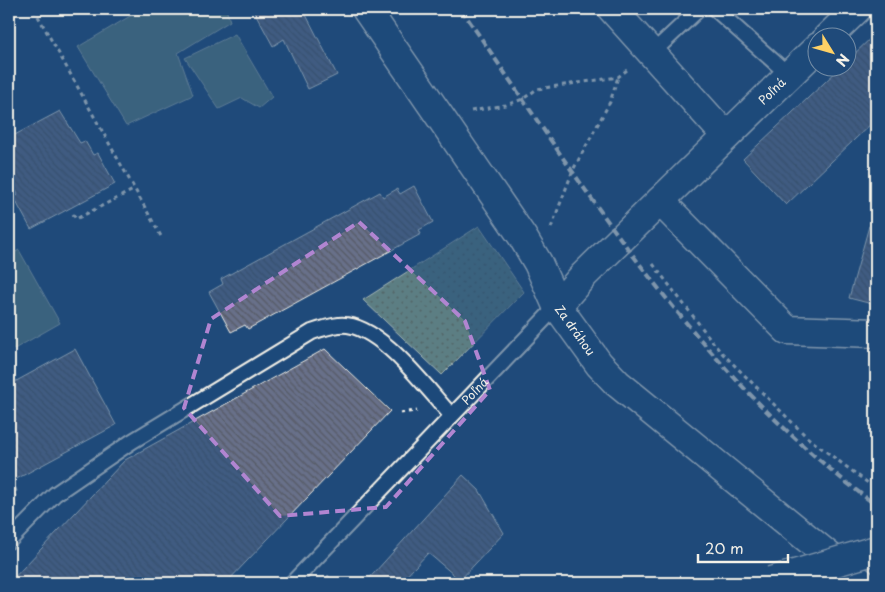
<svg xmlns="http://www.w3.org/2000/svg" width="885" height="592" viewBox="0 0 885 592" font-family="'Playpen Sans',sans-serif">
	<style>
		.grass { fill: url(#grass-dots); stroke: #a8b8b6 }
		.green { fill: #5c7e83; stroke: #a8b8b6 }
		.building { fill: url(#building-back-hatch); stroke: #f4f1e8 }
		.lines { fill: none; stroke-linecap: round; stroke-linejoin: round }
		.lane-casing { stroke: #f4f1e8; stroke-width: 18 }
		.street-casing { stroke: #f4f1e8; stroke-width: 31 }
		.path { stroke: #f4f1e8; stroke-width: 3; stroke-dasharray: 4 4; stroke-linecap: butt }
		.lane { stroke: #1f4a7a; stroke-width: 14 }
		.street { stroke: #1f4a7a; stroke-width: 28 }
		.rail { stroke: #f4f1e8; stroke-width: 4; stroke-dasharray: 8 4; stroke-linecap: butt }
		.primary-bridge-casing { stroke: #f4f1e8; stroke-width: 31; stroke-linecap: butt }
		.primary-bridge { stroke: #1f4a7a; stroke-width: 28 }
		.marked { fill: none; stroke: #b185d1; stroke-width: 4; stroke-dasharray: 10 6; stroke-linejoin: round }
		.labels { text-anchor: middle; stroke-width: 4; stroke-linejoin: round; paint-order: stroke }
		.street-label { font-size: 12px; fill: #f4f1e8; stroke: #1f4a7a }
	</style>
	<defs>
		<pattern id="grass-dots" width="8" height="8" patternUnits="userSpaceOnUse" patternTransform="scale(1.25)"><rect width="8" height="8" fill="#5c7e83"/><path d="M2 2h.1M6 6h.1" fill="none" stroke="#536668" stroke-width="1.8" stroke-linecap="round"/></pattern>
		<pattern id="building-back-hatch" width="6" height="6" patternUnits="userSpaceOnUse" patternTransform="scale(1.25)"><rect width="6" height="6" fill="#676f89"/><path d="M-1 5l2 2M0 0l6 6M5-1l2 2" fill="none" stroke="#565a64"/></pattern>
	</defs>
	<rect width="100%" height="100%" fill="#1f4a7a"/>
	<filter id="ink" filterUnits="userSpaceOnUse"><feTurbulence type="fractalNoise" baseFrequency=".02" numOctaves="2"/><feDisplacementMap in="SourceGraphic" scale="10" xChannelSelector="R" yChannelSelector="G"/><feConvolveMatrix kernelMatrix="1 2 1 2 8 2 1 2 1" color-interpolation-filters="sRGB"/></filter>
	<g filter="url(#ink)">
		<polygon class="grass" points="479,226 524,292 442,375 363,300"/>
		<g class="green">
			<polygon points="142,9 226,9 230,21 178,53 193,95 126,126 78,47"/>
			<polygon points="235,34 272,97 259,108 242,98 219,109 185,58"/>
			<polygon points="19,250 60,323 9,352 9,256"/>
		</g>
		<g class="building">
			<polygon points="253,9 303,9 337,75 308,89 284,39 273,46"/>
			<polygon points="876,33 876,119 786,205 743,159 840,68 848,68 848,60"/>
			<polygon points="60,111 80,143 85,141 93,155 98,153 115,184 31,229 14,198 18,195 9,177 9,138"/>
			<polygon points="414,186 433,222 419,230 421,234 248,329 245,325 231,332 209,292 223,284 221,279 380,192 383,197 397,189 400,194"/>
			<polygon points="869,226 876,227 876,305 849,298"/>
			<polygon points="75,349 116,425 9,483 9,385"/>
			<polygon points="325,349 390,411 226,583 9,583 125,460"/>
			<polygon points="463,475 479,490 504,533 460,580 428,553 400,583 365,583"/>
		</g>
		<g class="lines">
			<g class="lane-casing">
				<g id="lane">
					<polyline points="715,9 789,75"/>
					<polyline points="651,54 699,9"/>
					<path d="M9,541l46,-47 76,-52 181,-110c9,-3 18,-6 27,-7 39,-4 87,63 112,90"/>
					<path id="s1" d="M292,583l265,-277"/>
				</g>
			</g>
			<g class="street-casing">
				<g id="street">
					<path id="s2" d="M366,9l156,227 16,27 19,43 42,58 18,19 245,200"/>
					<polyline points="612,9 726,136"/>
					<polyline points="827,38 857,9"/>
					<polyline points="660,201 787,330 876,333"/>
					<path id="s3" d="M557,306l27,-31 234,-228"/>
				</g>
			</g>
			<g class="path">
				<polyline points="34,9 162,238"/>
				<polyline points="471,111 506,105 523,99 537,89 618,77 627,70"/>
				<polyline points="73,214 76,219 135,189"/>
				<polyline points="551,228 573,170 610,102 618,77"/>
				<polyline points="653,264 719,350 808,438 876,489"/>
				<polyline points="400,413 417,411"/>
				<polyline points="9,489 14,486 17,494 9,502"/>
				<polyline points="327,576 335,583"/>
			</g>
			<use href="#lane" class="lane"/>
			<use href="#street" class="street"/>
			<path class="rail" d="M461,9c124,179 237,366 415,496"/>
			<g class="primary-bridge-casing">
				<polyline id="primary-bridge" points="771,581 876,550"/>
			</g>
			<use href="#primary-bridge" class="primary-bridge"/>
		</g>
	</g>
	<path d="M0 0H885V592H0ZM359,222l106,99 25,69 -104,117 -106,9 -96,-108 27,-89z" fill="#1f4a7a" fill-opacity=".55" fill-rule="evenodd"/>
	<path class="marked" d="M359,222l106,99 25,69 -104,117 -106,9 -96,-108 27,-89z"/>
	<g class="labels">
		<g class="street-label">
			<text dy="4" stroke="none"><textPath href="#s3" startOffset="304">Poľná</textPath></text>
			<text dy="4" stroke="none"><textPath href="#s2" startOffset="384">Za dráhou</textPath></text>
			<text dy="4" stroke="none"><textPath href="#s1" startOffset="265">Poľná</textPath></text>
		</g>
	</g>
	<rect width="885" height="592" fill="none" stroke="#1f4a7a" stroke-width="30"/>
	<rect x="15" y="15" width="855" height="562" fill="none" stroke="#f4f1e8" stroke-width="2" filter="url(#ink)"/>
	<g transform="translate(832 52) rotate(127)"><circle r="24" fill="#1f4a7a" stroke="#748da6"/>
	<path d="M0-4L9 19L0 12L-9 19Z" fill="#ffd166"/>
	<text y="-8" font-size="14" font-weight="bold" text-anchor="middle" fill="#f4f1e8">N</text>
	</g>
	<path d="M698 554v8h90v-8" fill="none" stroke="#f4f1e8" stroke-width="2.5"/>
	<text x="705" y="554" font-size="15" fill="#f4f1e8" stroke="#1f4a7a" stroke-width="4" paint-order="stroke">20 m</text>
</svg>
